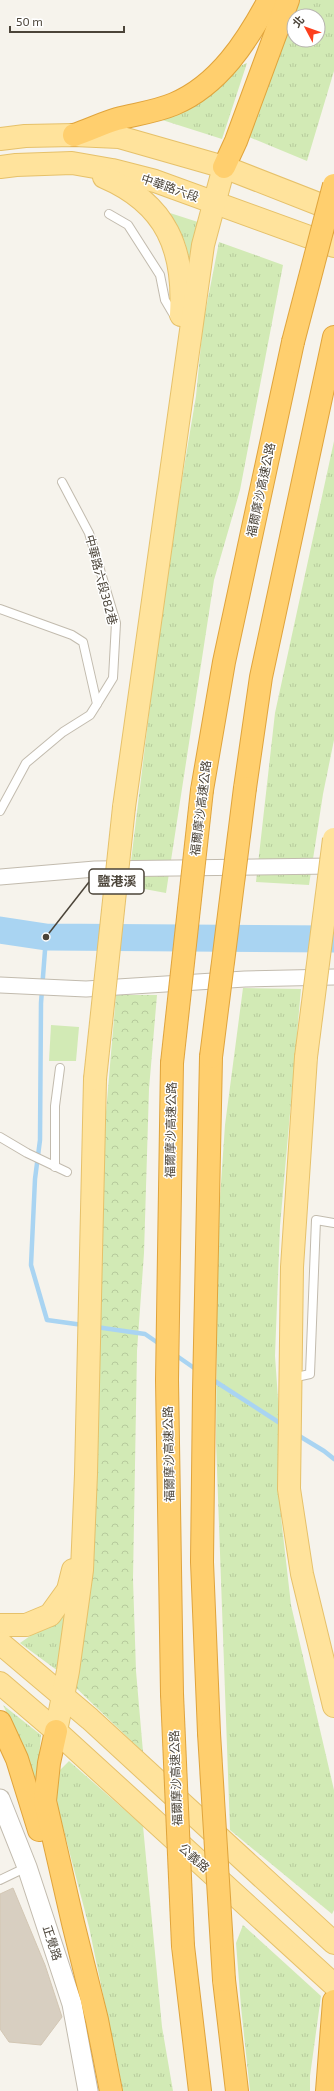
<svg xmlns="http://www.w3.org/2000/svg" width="334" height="2091" viewBox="0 0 334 2091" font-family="'Exo 2','Noto Sans TC',sans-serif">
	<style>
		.grass { fill: url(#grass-tufts); fill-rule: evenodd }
		.forest { fill: url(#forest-crowns) }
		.pitch { fill: #d2eab5 }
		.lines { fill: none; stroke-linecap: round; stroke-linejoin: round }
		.stream { stroke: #a9d4f2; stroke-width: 4.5 }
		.river { stroke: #a9d4f2; stroke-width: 27 }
		.building { fill: #d8cfc1; stroke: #d3c7b4 }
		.service-casing { stroke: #c2bbae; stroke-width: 10 }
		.minor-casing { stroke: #c2bbae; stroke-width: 17 }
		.tertiary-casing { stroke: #c2bbae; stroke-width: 21 }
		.primary-casing { stroke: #e6c16a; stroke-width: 24 }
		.motorway-casing { stroke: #e0a43c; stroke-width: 24 }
		.service { stroke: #fff; stroke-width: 8 }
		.minor { stroke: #fff; stroke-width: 15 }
		.tertiary { stroke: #fff; stroke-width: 19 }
		.primary { stroke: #ffe39c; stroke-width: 22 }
		.motorway { stroke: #ffcf6e; stroke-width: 22 }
		.primary-bridge-casing { stroke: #e6c16a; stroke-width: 24; stroke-linecap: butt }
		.motorway-bridge-casing { stroke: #e0a43c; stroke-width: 24; stroke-linecap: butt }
		.primary-bridge { stroke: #ffe39c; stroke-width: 22 }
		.motorway-bridge { stroke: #ffcf6e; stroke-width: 22 }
		.labels { text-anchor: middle; stroke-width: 3; stroke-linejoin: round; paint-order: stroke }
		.street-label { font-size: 12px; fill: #4b4439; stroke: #fff }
		.leader { fill: none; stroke: #4b4439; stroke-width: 1.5 }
		.callout-dot { fill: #4b4439; stroke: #fff; stroke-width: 1.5 }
		.callout { fill: #fff; stroke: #4b4439; stroke-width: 1.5 }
		.callout-label { font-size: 13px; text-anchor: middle; font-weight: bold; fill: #4b4439 }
	</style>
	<defs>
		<pattern id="grass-tufts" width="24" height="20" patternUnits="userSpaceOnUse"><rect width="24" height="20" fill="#d2eab5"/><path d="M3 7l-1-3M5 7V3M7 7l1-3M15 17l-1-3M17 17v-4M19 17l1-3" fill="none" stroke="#b6ca9c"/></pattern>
		<pattern id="forest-crowns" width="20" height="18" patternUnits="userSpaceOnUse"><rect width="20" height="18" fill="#d2eab5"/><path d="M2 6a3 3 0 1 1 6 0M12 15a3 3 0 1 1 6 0" fill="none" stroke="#b6ca9c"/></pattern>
	</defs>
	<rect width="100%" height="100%" fill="#f6f3ec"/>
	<g class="grass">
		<path d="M300,0h34v71l-27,90 -58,-24zM294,16h24v24h-24z"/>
		<polygon points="247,63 222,139 156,118 227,80 240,66"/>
		<polygon points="170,213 201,223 192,279 185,243"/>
		<polygon points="219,242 283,265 240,490 214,580 166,893 128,886 157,647 173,533 196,396 203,324"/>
		<polygon points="334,441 334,740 323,794 309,885 256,882 275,713"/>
		<polygon points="243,988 301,989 280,1226 275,1356 279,1413 279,1469 281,1517 291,1605 334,1790 334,1910 332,1914 230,1830 216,1442 217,1283 219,1212 225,1125"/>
		<polygon points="67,1607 58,1671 20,1643 43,1627"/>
		<polygon points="3,1705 41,1735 36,1792 20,1740"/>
		<polygon points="69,1761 143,1826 162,2027 173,2091 123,2091 89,1927 58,1808 55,1782 59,1771"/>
		<polygon points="243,1925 321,1996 310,2076 310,2091 250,2091 241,2007 236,1943"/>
	</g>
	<polygon class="forest" points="116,995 157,995 149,1089 144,1253 137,1351 133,1579 136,1671 143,1752 74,1686 103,1147"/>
	<polygon class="pitch" points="51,1025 79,1027 76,1061 49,1061"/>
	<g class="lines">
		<g class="stream">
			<polyline points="46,937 41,1003 40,1140 35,1179 31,1265 47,1320 83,1325"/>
			<polyline points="96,1327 145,1334 161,1345"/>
			<polyline points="174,1354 197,1370"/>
			<polyline points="210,1378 283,1425"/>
			<polyline points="296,1434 324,1451 334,1459"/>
		</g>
		<polyline class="river" points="0,930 46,937 334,939"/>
	</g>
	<polygon class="building" points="13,1888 45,1965 62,2017 41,2045 9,2042 0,2029 0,1894"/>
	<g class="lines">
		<g class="service-casing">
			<g id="service">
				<polyline points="109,214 128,225 160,275 165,300 175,317"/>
				<polyline points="62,482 89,533 116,623 113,678 97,704"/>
				<polyline points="0,609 72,635 83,642 97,704 90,715 63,732 26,763 0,811"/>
				<polyline points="0,1137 27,1153 67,1172"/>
				<polyline points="55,1167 55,1106 60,1068"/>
				<polyline points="292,1378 310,1374 316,1220 334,1223"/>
				<polyline points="0,1880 27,1867"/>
			</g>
		</g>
		<g class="minor-casing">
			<g id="minor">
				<polyline points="0,877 95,869 334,866"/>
				<polyline points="0,985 86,989 245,979 334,977"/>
			</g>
		</g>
		<g class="tertiary-casing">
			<polyline id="tertiary" points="0,1799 27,1867 72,2004 88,2091"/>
		</g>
		<g class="primary-casing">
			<g id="primary">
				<polyline points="0,139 25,136 74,135 119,137 224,167 334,210"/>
				<polyline points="0,167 16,165 72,163 112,170 155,181 334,246"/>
				<path d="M104,177c63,27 81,73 77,138"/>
				<polyline points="124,807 203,245 224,167"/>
				<polyline points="306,1057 292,1267 289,1489 302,1574 334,1706"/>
				<polyline points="0,1625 26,1625 50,1615 68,1590 73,1570"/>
				<polyline points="0,1643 90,1719 334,1943"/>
				<polyline points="0,1683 56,1731 334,1985"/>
				<polyline points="56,1731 68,1671 82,1570 86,1474 95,1079"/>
			</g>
		</g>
		<g class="motorway-casing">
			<g id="motorway">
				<path d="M74,135c15,-5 29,-12 43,-16 19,-5 38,-7 57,-15 45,-19 73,-63 95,-104"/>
				<polyline points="224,167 236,141 288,0"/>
				<polyline points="245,788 261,677 334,337"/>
				<polyline points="202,790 224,662 293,342"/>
				<polyline points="172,1063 167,1380 172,1694"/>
				<polyline points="0,1722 17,1759 39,1830"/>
				<polyline points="56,1731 49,1763 45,1801 73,1923 97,2020 111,2091"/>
				<polyline points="209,1733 202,1562 204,1391 211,1057"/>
				<polyline points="183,1946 200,2091"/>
				<polyline points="224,1980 237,2091"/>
				<polyline points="327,2091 334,2001"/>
			</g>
		</g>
		<use href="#service" class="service"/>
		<use href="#minor" class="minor"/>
		<use href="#tertiary" class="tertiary"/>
		<use href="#primary" class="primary"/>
		<use href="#motorway" class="motorway"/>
		<g class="primary-bridge-casing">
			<g id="primary-bridge">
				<polyline points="306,1057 334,839"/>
				<polyline points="95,1079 124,807"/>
			</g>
		</g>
		<g class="motorway-bridge-casing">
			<g id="motorway-bridge">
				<polyline points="293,342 334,185"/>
				<polyline points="211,1057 245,788"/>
				<polyline points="172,1063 202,790"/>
				<polyline points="172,1694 183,1946"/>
				<polyline points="209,1733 224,1980"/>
			</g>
		</g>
		<use href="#primary-bridge" class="primary-bridge"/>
		<use href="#motorway-bridge" class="motorway-bridge"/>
	</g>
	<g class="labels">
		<g class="street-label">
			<text transform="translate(170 188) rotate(19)" y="4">中華路六段</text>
			<text transform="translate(261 490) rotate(-78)" y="4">福爾摩沙高速公路</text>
			<text transform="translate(101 580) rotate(75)" y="4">中華路六段382巷</text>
			<text transform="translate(201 808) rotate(-83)" y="4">福爾摩沙高速公路</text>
			<text transform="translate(171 1130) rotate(-89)" y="4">福爾摩沙高速公路</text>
			<text transform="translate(169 1454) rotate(-91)" y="4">福爾摩沙高速公路</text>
			<text transform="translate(176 1778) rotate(-92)" y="4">福爾摩沙高速公路</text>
			<text transform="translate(194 1858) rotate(42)" y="4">公義路</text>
			<text transform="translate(52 1943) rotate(72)" y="4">正覺路</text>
		</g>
	</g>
	<path class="leader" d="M46 937L89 882"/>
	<circle class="callout-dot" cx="46" cy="937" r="4"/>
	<rect class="callout" x="89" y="869" width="55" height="25" rx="4"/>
	<g class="callout-label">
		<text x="117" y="886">鹽港溪</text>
	</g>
	<g transform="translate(306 28) rotate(311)"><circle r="19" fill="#ffffff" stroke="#b7b4b0"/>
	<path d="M0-3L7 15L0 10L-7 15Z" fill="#fc3f1d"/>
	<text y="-6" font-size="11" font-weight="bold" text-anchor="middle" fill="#4b4439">北</text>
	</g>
	<path d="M10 26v6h114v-6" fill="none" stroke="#4b4439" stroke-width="2"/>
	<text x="16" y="26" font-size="12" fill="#4b4439" stroke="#ffffff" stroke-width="3" paint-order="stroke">50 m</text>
</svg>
